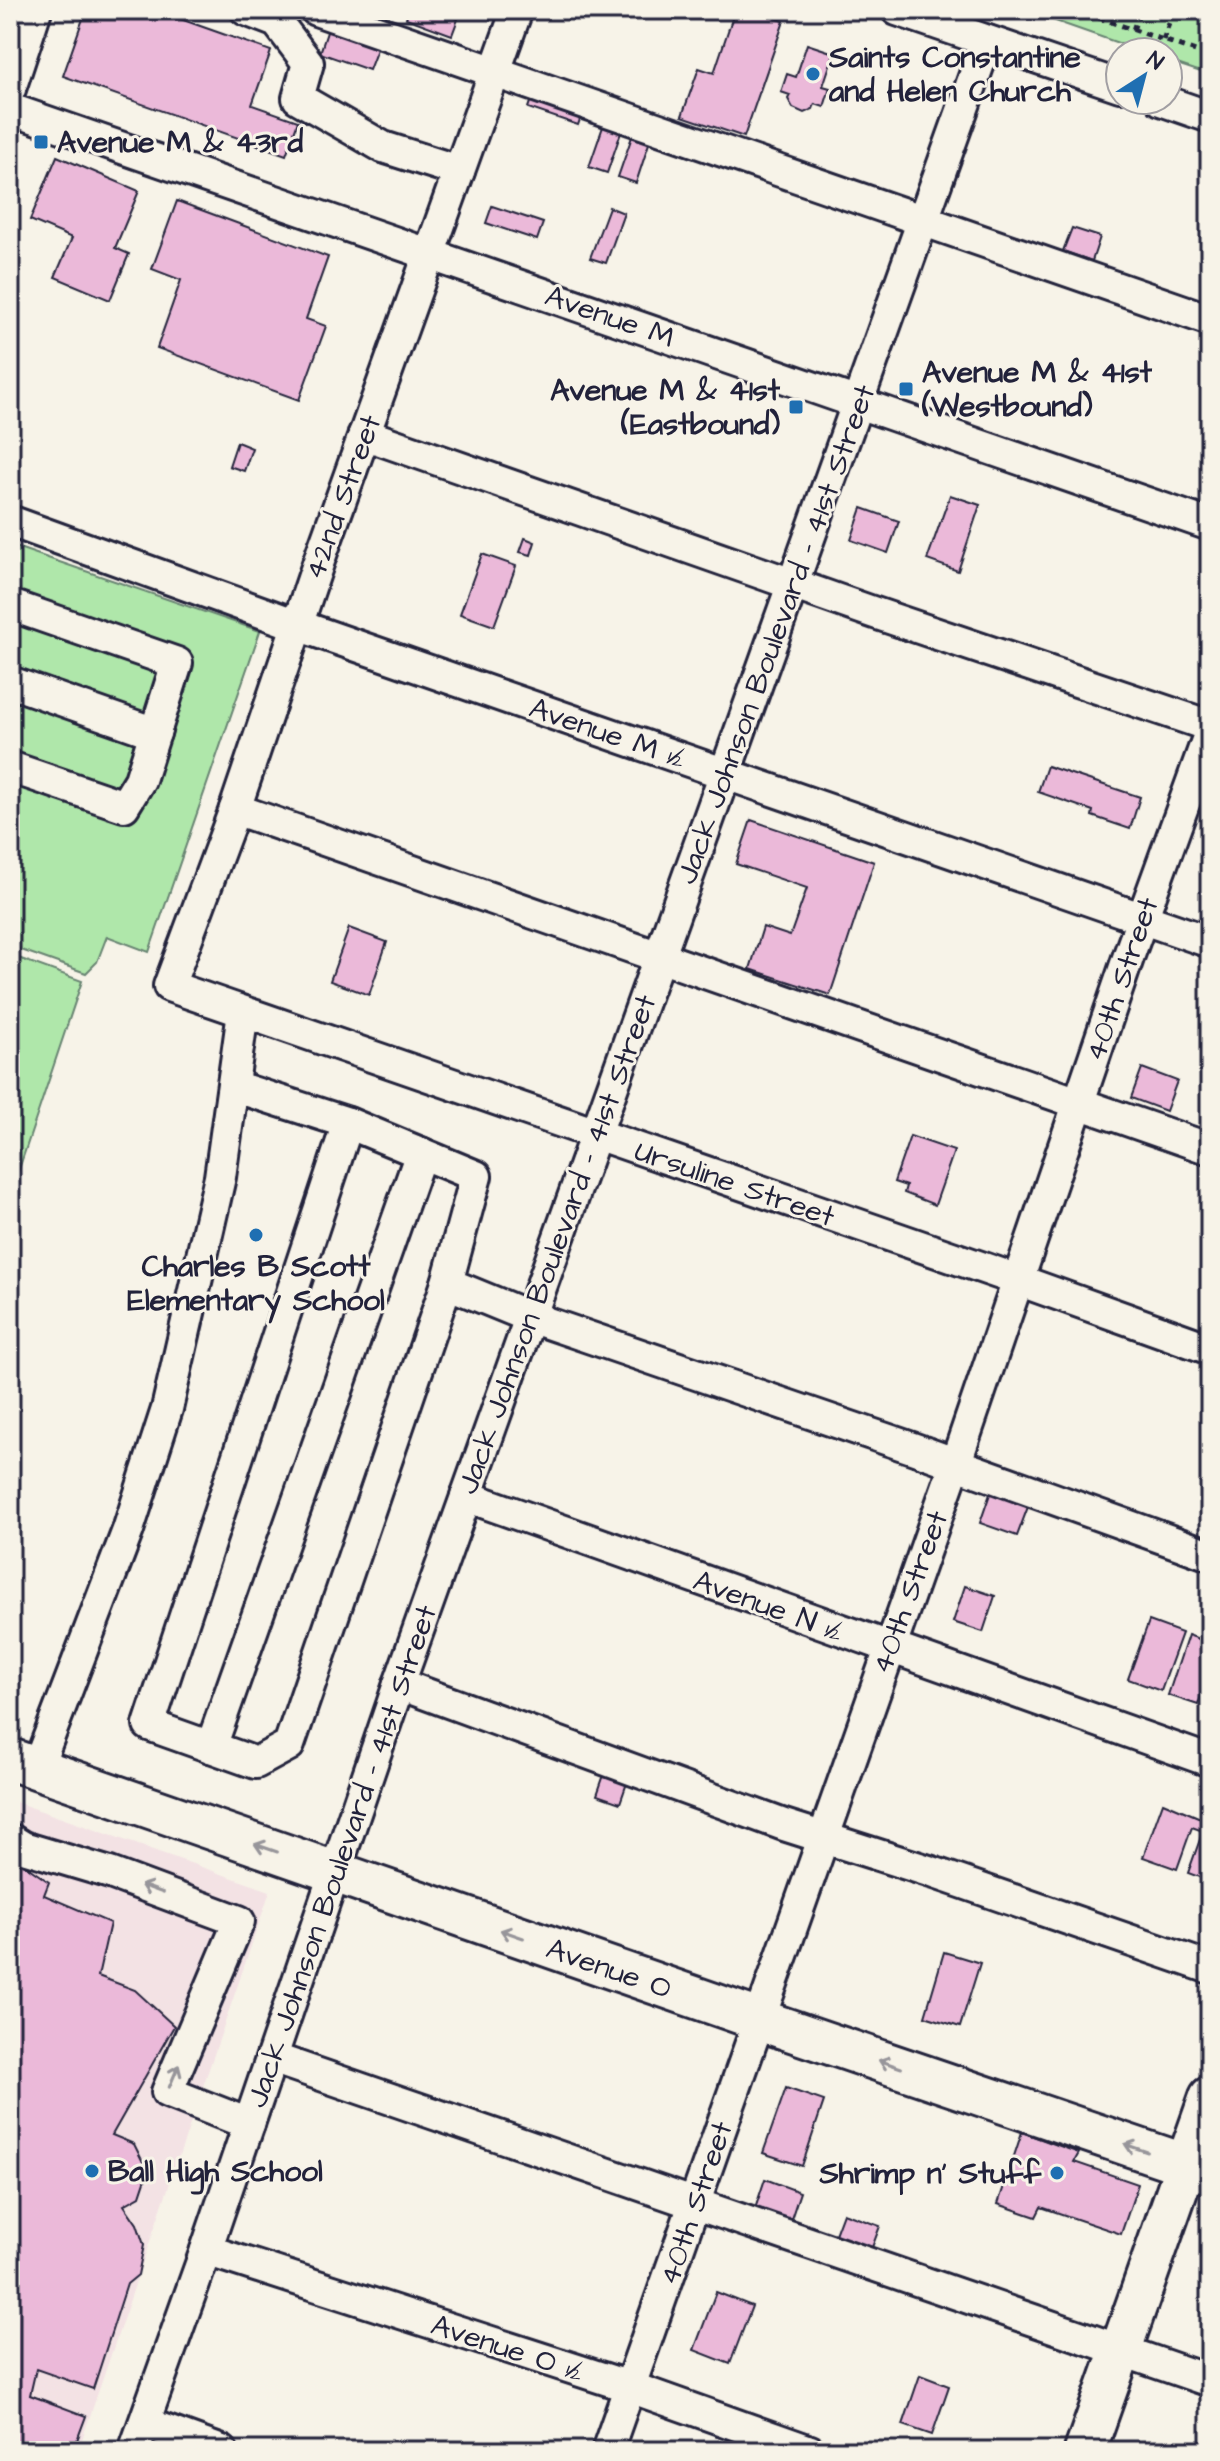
<svg xmlns="http://www.w3.org/2000/svg" width="1220" height="2461" viewBox="0 0 1220 2461" font-family="'Architects Daughter',sans-serif">
	<style>
		.built { fill: #f3e2e4 }
		.green { fill: #afe7aa; stroke: #688472; stroke-width: 2 }
		.building { fill: #ebb9d9; stroke: #22223b; stroke-width: 2 }
		.lines { fill: none; stroke-linecap: round; stroke-linejoin: round }
		.minor-casing { stroke: #22223b; stroke-width: 36 }
		.major-casing { stroke: #22223b; stroke-width: 46 }
		.path { stroke: #22223b; stroke-width: 5; stroke-dasharray: 6 6; stroke-linecap: butt }
		.minor { stroke: #f7f3e8; stroke-width: 30 }
		.major { stroke: #f7f3e8; stroke-width: 40 }
		.oneway { stroke: #97959a }
		.poi-dot { fill: #1f6fb2; stroke: #f7f3e8; stroke-width: 3 }
		.labels { text-anchor: middle; stroke-width: 6; stroke-linejoin: round; paint-order: stroke }
		.poi-label { font-size: 30px; font-weight: bold; fill: #22223b; stroke: #f7f3e8; text-anchor: start }
		.street-label { font-size: 30px; fill: #22223b; stroke: #f7f3e8 }
	</style>
	<rect width="100%" height="100%" fill="#f7f3e8"/>
	<filter id="ink" filterUnits="userSpaceOnUse"><feTurbulence type="fractalNoise" baseFrequency=".0125" numOctaves="2"/><feDisplacementMap in="SourceGraphic" scale="16" xChannelSelector="R" yChannelSelector="G"/><feConvolveMatrix kernelMatrix="1 2 1 2 8 2 1 2 1" color-interpolation-filters="sRGB"/></filter>
	<g filter="url(#ink)">
		<polygon class="built" points="10,1800 270,1891 78,2451 10,2451"/>
		<g class="green">
			<polygon points="1024,10 1210,10 1210,75 1168,61 1168,52 1144,52"/>
			<polygon points="10,545 260,631 149,952 107,936 97,962 86,973 10,946"/>
			<polygon points="10,955 82,981 10,1196"/>
		</g>
		<g class="building">
			<polygon points="86,10 155,10 271,51 252,105 298,121 286,155 63,76"/>
			<polygon points="409,10 433,10 458,19 452,35 406,18"/>
			<polygon points="735,10 752,10 784,21 744,137 682,116 699,68 714,73"/>
			<polygon points="330,23 380,41 369,70 320,53"/>
			<polygon points="807,44 834,53 823,86 830,88 824,107 815,104 813,109 804,113 793,108 788,99 790,95 781,92 787,74 796,77"/>
			<polygon points="534,91 584,108 578,125 528,108"/>
			<polygon points="607,115 625,121 607,173 589,167"/>
			<polygon points="636,125 653,131 636,183 618,177"/>
			<polygon points="57,156 139,191 115,248 129,254 110,300 55,277 72,238 30,220"/>
			<polygon points="177,201 328,257 306,319 326,326 299,400 157,348 181,280 152,269"/>
			<polygon points="492,206 543,223 537,240 486,223"/>
			<polygon points="609,207 624,213 606,263 590,258"/>
			<polygon points="1072,228 1100,237 1092,261 1063,251"/>
			<polygon points="237,442 252,448 244,471 229,466"/>
			<polygon points="950,495 980,505 958,571 927,560"/>
			<polygon points="862,508 899,521 888,553 851,540"/>
			<polygon points="525,538 535,542 531,555 520,552"/>
			<polygon points="482,554 516,566 494,626 460,614"/>
			<polygon points="1047,766 1140,797 1130,829 1092,816 1093,811 1038,792"/>
			<polygon points="751,820 874,862 830,995 750,969 763,927 790,936 807,888 736,864"/>
			<polygon points="349,928 387,942 369,995 330,981"/>
			<polygon points="1142,1068 1177,1081 1166,1111 1131,1098"/>
			<polygon points="910,1136 954,1151 935,1205 904,1193 906,1186 894,1182"/>
			<polygon points="991,1491 1029,1504 1017,1536 980,1523"/>
			<polygon points="965,1586 995,1596 983,1632 953,1622"/>
			<polygon points="1149,1621 1182,1633 1161,1691 1128,1679"/>
			<polygon points="1188,1635 1210,1643 1210,1669 1198,1705 1168,1695"/>
			<polygon points="605,1772 628,1780 620,1803 597,1795"/>
			<polygon points="1163,1802 1210,1822 1210,1881 1188,1873 1203,1831 1192,1827 1177,1869 1143,1857"/>
			<polygon points="10,1855 49,1882 44,1895 110,1923 98,1976 135,1990 174,2026 112,2135 134,2144 148,2172 140,2196 124,2205 137,2224 144,2245 138,2275 127,2284 93,2389 36,2369 30,2395 86,2416 73,2451 10,2451"/>
			<polygon points="944,1952 980,1963 960,2027 925,2016"/>
			<polygon points="786,2088 824,2101 802,2166 763,2153"/>
			<polygon points="1022,2132 1079,2153 1074,2162 1138,2184 1121,2234 1041,2207 1036,2217 998,2204"/>
			<polygon points="765,2179 800,2192 790,2222 755,2209"/>
			<polygon points="843,2213 880,2226 871,2250 834,2237"/>
			<polygon points="716,2292 752,2306 730,2364 694,2350"/>
			<polygon points="920,2375 949,2386 932,2435 903,2425"/>
		</g>
		<g class="lines">
			<g class="minor-casing">
				<g id="minor">
					<polyline points="246,10 277,22 308,63 298,98 383,147 459,171"/>
					<polyline points="316,10 1210,320"/>
					<polyline points="517,10 322,552 235,809 169,986 1018,1280 1210,1349"/>
					<polyline points="897,10 1120,86"/>
					<polyline points="10,89 36,10"/>
					<polyline points="1161,100 1210,117"/>
					<polyline points="10,109 1210,525"/>
					<polyline points="364,434 875,613 1210,726"/>
					<polyline points="10,521 297,625 1210,942"/>
					<polyline points="10,605 177,663 140,780 124,806 10,767"/>
					<polyline points="10,682 155,733"/>
					<polyline points="235,809 1210,1149"/>
					<polyline points="233,1086 348,1123 476,1176 447,1283 530,1317 915,1449 1210,1555"/>
					<polyline points="348,1123 149,1725 256,1763 289,1745 447,1283"/>
					<polyline points="466,1496 1210,1761"/>
					<polyline points="399,1684 784,1825 935,1873 1210,1968"/>
					<polyline points="211,1747 421,1153"/>
					<polyline points="37,1768 128,1530 167,1409 220,1177 243,1012"/>
					<polyline points="10,1839 23,1847 110,1873 239,1921 167,2092 249,2124"/>
					<polyline points="272,2058 1210,2381"/>
					<polyline points="206,2250 630,2387 810,2451"/>
					<polyline points="145,2423 222,2451"/>
					<polyline points="134,2451 206,2250 399,1684 987,41"/>
					<polyline points="607,2451 955,1465 1129,955 1210,732"/>
				</g>
			</g>
			<g class="major-casing">
				<g id="major">
					<polyline points="10,1759 760,2020 1210,2173"/>
					<polyline points="1085,2451 1210,2097"/>
				</g>
			</g>
			<g class="path">
				<polyline points="1076,10 1210,56"/>
				<polyline points="1133,30 1140,10"/>
				<polyline points="1163,40 1174,10"/>
			</g>
			<use href="#minor" class="minor"/>
			<use href="#major" class="major"/>
		</g>
		<defs><path id="oneway-shaft" d="M-6 0H5M1.5-3L5.5 0L1.5 3" fill="none" stroke-width="1.6" stroke-linecap="round" stroke-linejoin="round" transform="scale(2)"/></defs>
		<g class="oneway">
			<use href="#oneway-shaft" transform="translate(266 1848) rotate(-161)"/>
			<use href="#oneway-shaft" transform="translate(152 1889) rotate(-160)"/>
			<use href="#oneway-shaft" transform="translate(512 1934) rotate(-161)"/>
			<use href="#oneway-shaft" transform="translate(890 2064) rotate(-161)"/>
			<use href="#oneway-shaft" transform="translate(174 2076) rotate(-67)"/>
			<use href="#oneway-shaft" transform="translate(1136 2148) rotate(-161)"/>
		</g>
	</g>
	<g class="poi-dot">
		<circle cx="813" cy="74" r="8"/>
		<rect x="33" y="134" width="16" height="16" rx="4"/>
		<rect x="898" y="381" width="16" height="16" rx="4"/>
		<rect x="788" y="399" width="16" height="16" rx="4"/>
		<circle cx="256" cy="1235" r="8"/>
		<circle cx="92" cy="2171" r="8"/>
		<circle cx="1057" cy="2173" r="8"/>
	</g>
	<g class="labels">
		<g class="poi-label">
			<text x="829" y="67">Saints Constantine<tspan x="829" dy="34">and Helen Church</tspan></text>
			<text x="57" y="152">Avenue M &amp; 43rd</text>
			<text x="922" y="382">Avenue M &amp; 41st<tspan x="922" dy="34">(Westbound)</tspan></text>
			<text x="780" y="400" text-anchor="end">Avenue M &amp; 41st<tspan x="780" dy="34">(Eastbound)</tspan></text>
			<text x="256" y="1276" text-anchor="middle">Charles B Scott<tspan x="256" dy="34">Elementary School</tspan></text>
			<text x="108" y="2181">Ball High School</text>
			<text x="1041" y="2183" text-anchor="end">Shrimp n' Stuff</text>
		</g>
		<g class="street-label">
			<text transform="translate(610 316) rotate(19)" y="10">Avenue M</text>
			<text transform="translate(342 497) rotate(-70)" y="10">42nd Street</text>
			<text transform="translate(775 634) rotate(-70)" y="10">Jack Johnson Boulevard - 41st Street</text>
			<text transform="translate(609 733) rotate(19)" y="10">Avenue M ½</text>
			<text transform="translate(1121 979) rotate(-71)" y="10">40th Street</text>
			<text transform="translate(735 1183) rotate(19)" y="10">Ursuline Street</text>
			<text transform="translate(556 1244) rotate(-70)" y="10">Jack Johnson Boulevard - 41st Street</text>
			<text transform="translate(909 1592) rotate(-70)" y="10">40th Street</text>
			<text transform="translate(770 1606) rotate(20)" y="10">Avenue N ½</text>
			<text transform="translate(341 1856) rotate(-71)" y="10">Jack Johnson Boulevard - 41st Street</text>
			<text transform="translate(609 1968) rotate(19)" y="10">Avenue O</text>
			<text transform="translate(695 2203) rotate(-71)" y="10">40th Street</text>
			<text transform="translate(509 2348) rotate(18)" y="10">Avenue O ½</text>
		</g>
	</g>
	<rect width="1220" height="2461" fill="none" stroke="#f7f3e8" stroke-width="40"/>
	<rect x="20" y="20" width="1180" height="2421" fill="none" stroke="#22223b" stroke-width="3" filter="url(#ink)"/>
	<g transform="translate(1144 76) rotate(36)"><circle r="38" fill="#f7f3e8" stroke="#a29fa3" stroke-width="2"/>
	<path d="M0-6L14 30L0 20L-14 30Z" fill="#1f6fb2"/>
	<text y="-12" font-size="22" font-weight="bold" text-anchor="middle" fill="#22223b">N</text>
	</g>
</svg>
